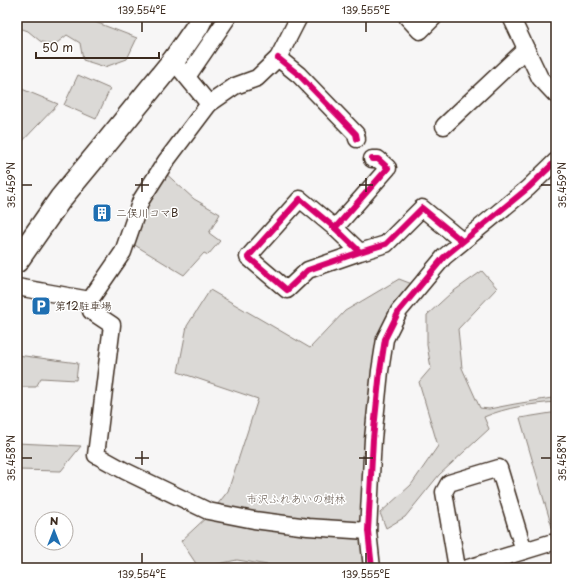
<svg xmlns="http://www.w3.org/2000/svg" width="573" height="585" viewBox="0 0 573 585" font-family="'Playpen Sans','Klee One',sans-serif">
	<style>
		.green { fill: #dbd9d6; stroke: #8b827a }
		.lines { fill: none; stroke-linecap: round; stroke-linejoin: round }
		.street-casing { stroke: #3b2a1e; stroke-width: 19 }
		.secondary-casing { stroke: #3b2a1e; stroke-width: 25 }
		.street { stroke: #fff; stroke-width: 16 }
		.secondary { stroke: #fff; stroke-width: 22 }
		.cycleway-casing { stroke: #fff; stroke-width: 8 }
		.cycleway { stroke: #d6006c; stroke-width: 6 }
		.ticks { fill: none; stroke: #3b2a1e; stroke-width: 1.5 }
		.labels { text-anchor: middle; stroke-width: 3; stroke-linejoin: round; paint-order: stroke }
		.poi-label { font-size: 11px; fill: #3b2a1e; stroke: #fff; text-anchor: start }
		.park-label { font-size: 11px; fill: #63564c; stroke: #fff }
		.neatline { fill: none; stroke: #3b2a1e; stroke-width: 1.5 }
		.ticks-label { font-size: 10px; text-anchor: middle; fill: #3b2a1e }
	</style>
	<rect width="100%" height="100%" fill="#f7f6f6"/>
	<filter id="ink" filterUnits="userSpaceOnUse"><feTurbulence type="fractalNoise" baseFrequency=".025" numOctaves="2"/><feDisplacementMap in="SourceGraphic" scale="8" xChannelSelector="R" yChannelSelector="G"/><feConvolveMatrix kernelMatrix="1 2 1 2 8 2 1 2 1" color-interpolation-filters="sRGB"/></filter>
	<g filter="url(#ink)">
		<g class="green">
			<polygon points="17,17 82,17 137,38 127,59 105,67 83,60 80,43 67,35 53,46 40,41 28,31 17,27"/>
			<polygon points="78,75 110,89 96,119 64,105"/>
			<polygon points="17,87 58,104 17,147"/>
			<polygon points="163,171 194,199 220,214 209,233 220,241 208,255 204,253 184,275 133,244 145,200"/>
			<path d="M482,271l15,17 -39,41 4,39 18,40 9,1 26,-5 37,-6h4v4c-24,2 -49,5 -72,15l5,12 -50,46 -34,42 -19,11 -6,-15 31,-28 27,-39 -19,-64 12,-14 -4,-23v-30l24,-22z"/>
			<polygon points="399,279 412,284 385,323 367,568 286,568 237,560 199,568 181,541 210,514 228,491 258,399 178,372 187,326 210,290 310,348 345,311"/>
			<polygon points="17,355 78,363 76,380 41,378 36,387 17,387"/>
			<polygon points="551,413 556,413 556,541 520,418"/>
			<polygon points="17,443 81,446 61,471 17,470"/>
		</g>
		<g class="lines">
			<g class="street-casing">
				<g id="street">
					<polyline points="407,17 420,31 434,17"/>
					<polyline points="511,17 540,78 556,95"/>
					<polyline points="278,58 299,75 356,134 357,139"/>
					<polyline points="181,70 209,104"/>
					<polyline points="187,77 228,17"/>
					<polyline points="444,126 526,49"/>
					<polyline points="335,228 388,168 378,159 372,159"/>
					<polyline points="360,252 335,228 300,199 248,257 287,290 308,270 360,252 386,244 422,208 462,241"/>
					<polyline points="17,287 90,300 123,252 141,200 166,161 209,104 235,86 257,78 278,58 299,17"/>
					<polyline points="90,300 91,311 112,325 96,455 125,471 208,511 254,520 308,527 368,531"/>
					<polyline points="372,568 368,531 373,439 380,371 385,339 399,311 444,257 528,188 556,161"/>
					<polyline points="457,568 444,492 449,483 499,468 524,551"/>
					<polyline points="468,568 550,543"/>
				</g>
			</g>
			<g class="secondary-casing">
				<polyline id="secondary" points="17,261 61,198 109,140 174,60 197,27 202,17"/>
			</g>
			<use href="#street" class="street"/>
			<use href="#secondary" class="secondary"/>
			<g class="cycleway-casing">
				<g id="cycleway">
					<polyline points="278,58 299,75 356,134 357,139"/>
					<polyline points="335,228 388,168 378,159 372,159"/>
					<polyline points="360,252 335,228 300,199 248,257 287,290 308,270 360,252 386,244 422,208 462,241"/>
					<polyline points="372,568 368,531 373,439 380,371 385,339 399,311 444,257 528,188 556,161"/>
				</g>
			</g>
			<use href="#cycleway" class="cycleway"/>
		</g>
	</g>
	<path class="ticks" d="M142,22v10M366,22v10M142,178v14M366,178v14M22,185h10M135,185h14M359,185h14M541,185h10M142,451v14M366,451v14M22,458h10M135,458h14M359,458h14M541,458h10M142,553v10M366,553v10"/>
	<defs>
		<g id="building-square" transform="scale(1)"><rect x="-9" y="-9" width="18" height="18" rx="4" fill="#1f6fb2" stroke="#fff"/><path d="M-4-6H4V6H1V3H-1V6H-4ZM-2.5-4.3h1.7v1.8h-1.7ZM.8-4.3h1.7v1.8H.8ZM-2.5-1h1.7V.8h-1.7ZM.8-1h1.7V.8H.8Z" fill="#fff"/></g>
		<g id="parking-square" transform="scale(1)"><rect x="-9" y="-9" width="18" height="18" rx="4" fill="#1f6fb2" stroke="#fff"/><path d="M-3.5-5.5H1a3.5 3.5 0 0 1 0 7H-1V5.5H-3.5ZM-1-3.4V-.6H.8a1.4 1.4 0 0 0 0-2.8Z" fill="#fff"/></g>
	</defs>
	<g fill-rule="evenodd">
		<use href="#building-square" x="102" y="213"/>
		<use href="#parking-square" x="41" y="306"/>
	</g>
	<g class="labels">
		<g class="poi-label">
			<text x="116" y="217">二俣川コマB</text>
			<text x="55" y="310">第12駐車場</text>
		</g>
		<g class="park-label">
			<text x="296" y="503">市沢ふれあいの樹林</text>
		</g>
	</g>
	<rect width="573" height="585" fill="none" stroke="#fff" stroke-width="44"/>
	<g transform="translate(54 531)"><circle r="19" fill="#ffffff" stroke="#b1aaa5"/>
	<path d="M0-3L7 15L0 10L-7 15Z" fill="#1f6fb2"/>
	<text y="-6" font-size="11" font-weight="bold" text-anchor="middle" fill="#3b2a1e">N</text>
	</g>
	<path d="M36 52v6h123v-6" fill="none" stroke="#3b2a1e" stroke-width="2"/>
	<text x="42" y="52" font-size="12" fill="#3b2a1e" stroke="#ffffff" stroke-width="3" paint-order="stroke">50 m</text>
	<rect x="22" y="22" width="529" height="541" class="neatline"/>
	<g class="ticks-label">
		<text x="142" y="14">139.554°E</text>
		<text x="366" y="14">139.555°E</text>
		<text transform="translate(11 185) rotate(-90)" y="4">35.459°N</text>
		<text transform="translate(562 185) rotate(-90)" y="4">35.459°N</text>
		<text transform="translate(11 458) rotate(-90)" y="4">35.458°N</text>
		<text transform="translate(562 458) rotate(-90)" y="4">35.458°N</text>
		<text x="142" y="578">139.554°E</text>
		<text x="366" y="578">139.555°E</text>
	</g>
</svg>
